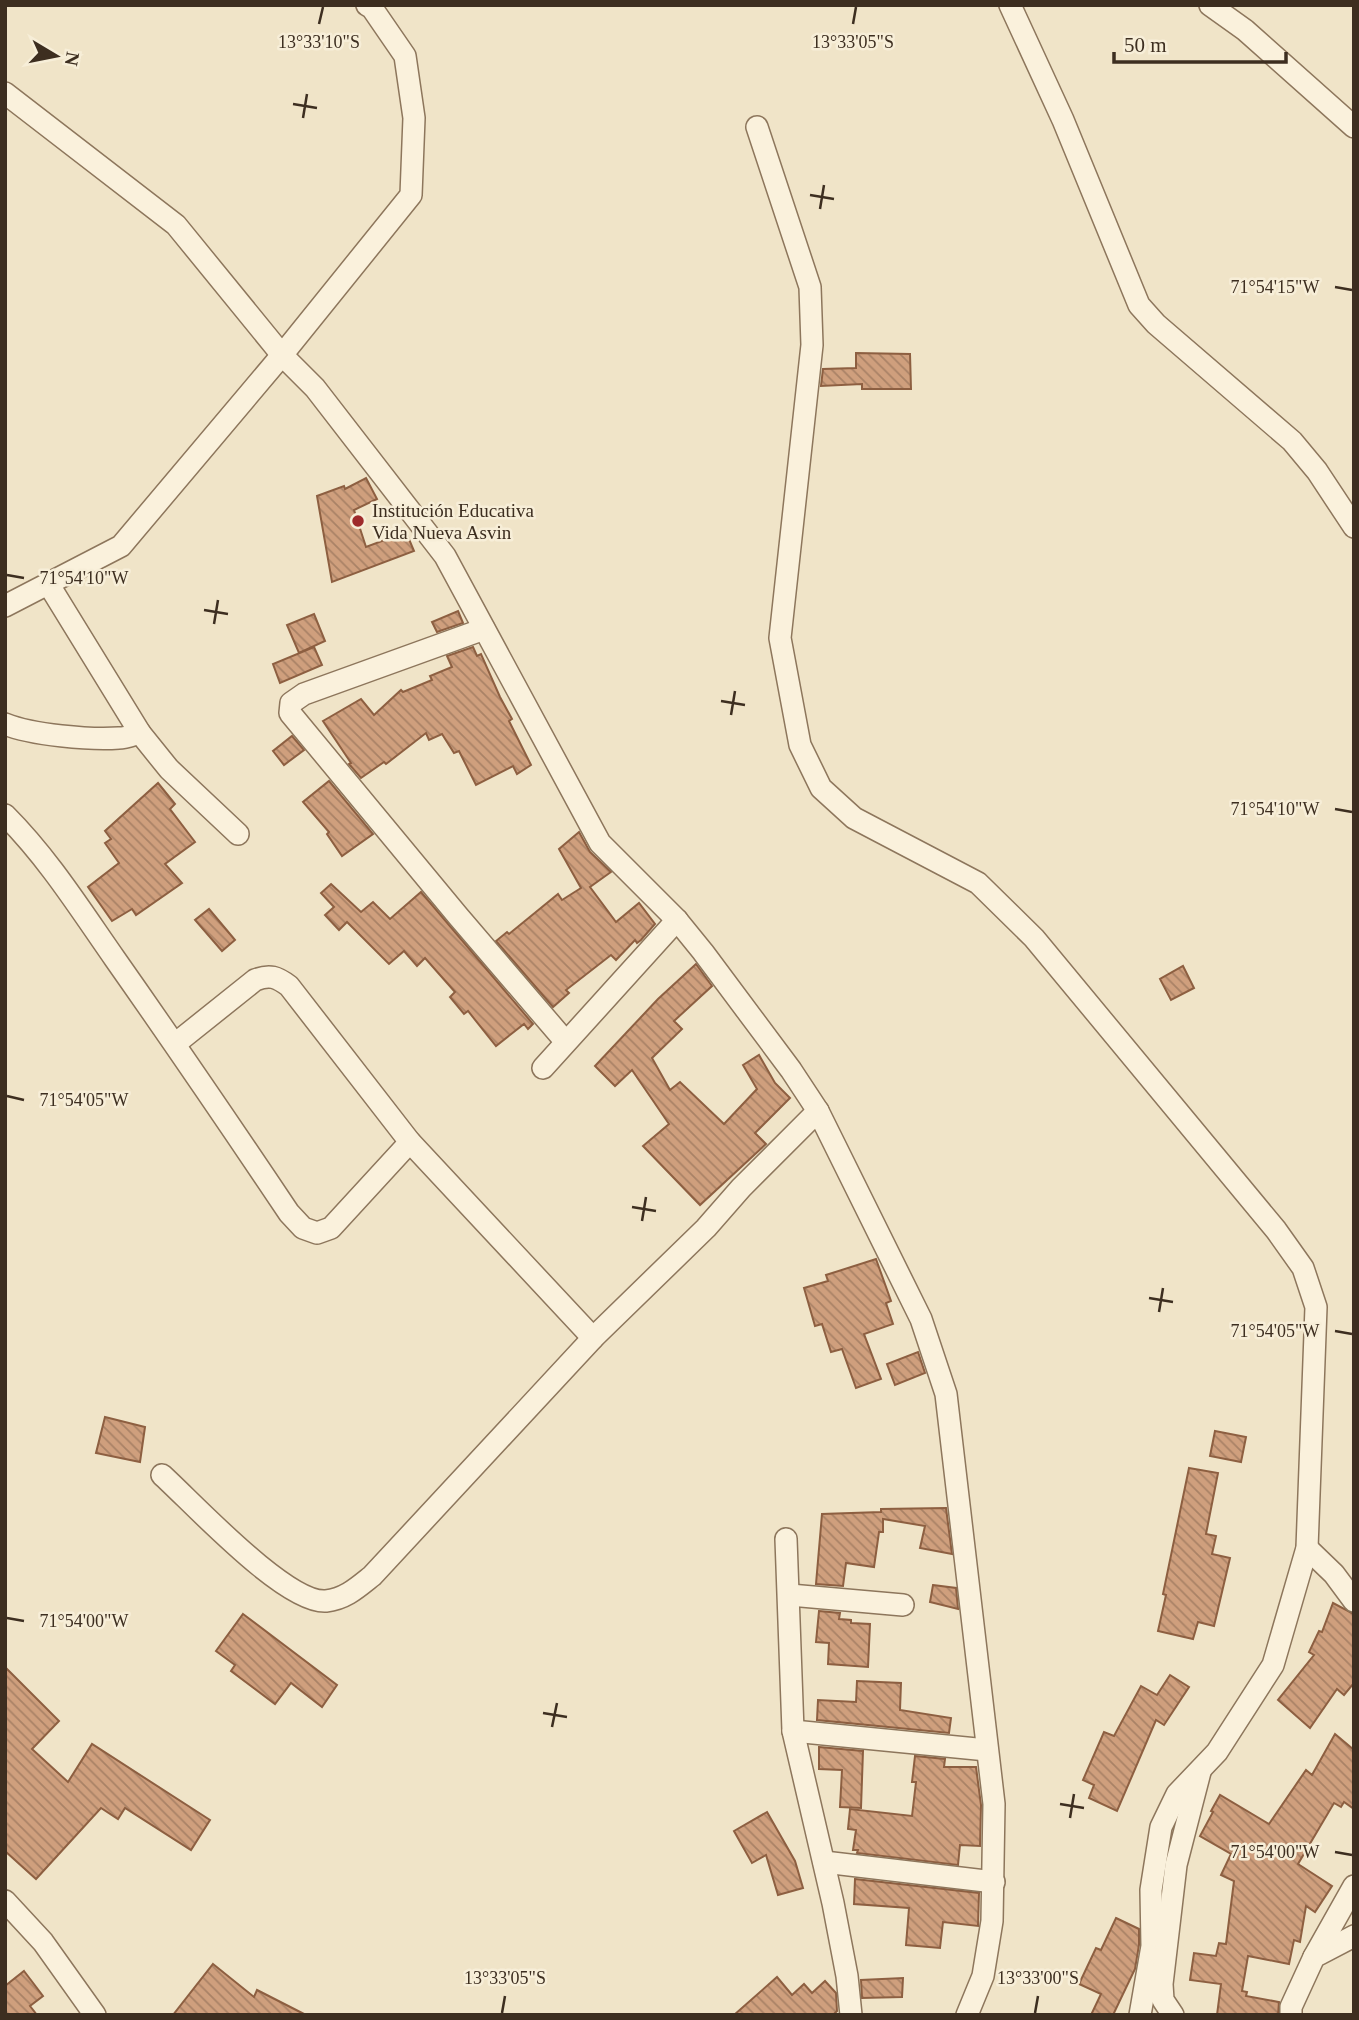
<svg xmlns="http://www.w3.org/2000/svg" width="1359" height="2020" viewBox="0 0 1359 2020" font-family="Georgia,serif">
	<style>
		.building { fill: url(#building-back-hatch); stroke: #8d5f41; stroke-width: 2 }
		.lines { fill: none; stroke-linecap: round; stroke-linejoin: round }
		.minor-casing { stroke: #8d765c; stroke-width: 24 }
		.minor { stroke: #faf1dc; stroke-width: 21 }
		.ticks { fill: none; stroke: #3d2e20; stroke-width: 2.5 }
		.poi-dot { fill: #9e2a2b; stroke: #f7eed8; stroke-width: 2.5 }
		.labels { text-anchor: middle; stroke-width: 5; stroke-linejoin: round; paint-order: stroke }
		.poi-label { font-size: 19px; fill: #3d2e20; stroke: #f7eed8; text-anchor: start }
		.ticks-label { font-size: 18px; text-anchor: middle; fill: #3d2e20; stroke: #f7eed8; stroke-width: 5; stroke-linejoin: round; paint-order: stroke }
	</style>
	<defs>
		<pattern id="building-back-hatch" width="6" height="6" patternUnits="userSpaceOnUse" patternTransform="scale(1.75)"><rect width="6" height="6" fill="#cf9f7d"/><path d="M-1 5l2 2M0 0l6 6M5-1l2 2" fill="none" stroke="#a98266"/></pattern>
	</defs>
	<rect width="100%" height="100%" fill="#f0e4c8"/>
	<g class="building">
		<polygon points="856,353 910,354 911,389 862,389 862,384 821,386 823,369 856,368"/>
		<polygon points="366,478 377,499 354,510 366,547 406,532 414,551 332,582 317,496 344,486 345,489"/>
		<polygon points="458,611 463,623 437,632 432,622"/>
		<polygon points="314,614 325,641 299,653 287,625"/>
		<polygon points="314,647 322,665 280,683 273,664"/>
		<polygon points="473,647 477,656 481,654 500,697 512,719 509,721 531,765 517,774 513,766 476,785 459,751 454,753 442,734 429,740 426,733 386,764 384,762 361,778 349,764 351,763 323,721 361,699 374,715 401,690 403,692 432,680 430,676 452,667 447,656"/>
		<polygon points="292,736 304,750 284,765 273,751"/>
		<polygon points="329,781 373,834 342,856 327,834 329,832 303,802"/>
		<polygon points="158,783 175,804 170,809 195,842 165,864 182,883 136,915 132,909 112,921 88,887 119,863 105,843 111,839 105,831"/>
		<polygon points="579,832 590,852 611,872 590,887 616,922 639,903 655,924 641,940 637,943 635,940 616,960 611,955 566,990 569,993 553,1007 496,941 507,932 509,934 558,894 562,900 581,888 559,849"/>
		<polygon points="331,884 361,912 373,902 390,919 421,892 533,1024 528,1029 524,1024 496,1046 468,1011 464,1014 450,997 455,992 425,958 417,966 404,951 389,964 347,922 339,930 325,915 334,907 321,893"/>
		<polygon points="209,909 235,940 222,951 195,920"/>
		<polygon points="696,964 712,986 674,1021 682,1029 652,1058 670,1090 680,1082 724,1124 757,1089 743,1065 759,1055 775,1083 790,1098 755,1133 766,1144 700,1205 643,1146 669,1124 632,1070 615,1086 595,1066 658,999"/>
		<polygon points="1183,966 1194,988 1171,1000 1160,979"/>
		<polygon points="876,1259 891,1301 886,1303 893,1324 864,1334 881,1379 856,1388 842,1349 831,1352 822,1324 815,1326 804,1288 828,1281 826,1275"/>
		<polygon points="918,1352 925,1373 895,1385 887,1364"/>
		<polygon points="105,1417 145,1427 140,1462 96,1453"/>
		<polygon points="1215,1431 1246,1437 1241,1462 1210,1456"/>
		<polygon points="1189,1468 1218,1473 1206,1534 1216,1536 1212,1554 1230,1558 1214,1626 1198,1622 1193,1639 1158,1631 1166,1595 1163,1594"/>
		<polygon points="946,1508 952,1554 920,1548 925,1526 883,1519 883,1532 879,1532 874,1567 846,1563 843,1586 816,1584 822,1514 881,1512 881,1509"/>
		<polygon points="933,1585 956,1588 958,1609 930,1602"/>
		<polygon points="1333,1603 1354,1614 1354,1683 1344,1695 1337,1689 1310,1728 1278,1700 1314,1655 1309,1652 1319,1631 1322,1632"/>
		<polygon points="819,1611 840,1613 839,1619 851,1620 851,1623 870,1624 868,1667 828,1664 829,1643 816,1642"/>
		<polygon points="243,1614 337,1685 322,1707 291,1683 275,1704 231,1671 235,1665 216,1651"/>
		<polygon points="5,1667 59,1721 32,1749 68,1782 92,1744 210,1820 191,1850 125,1808 118,1819 101,1808 36,1879 5,1851"/>
		<polygon points="1170,1675 1189,1687 1164,1725 1156,1720 1117,1811 1089,1798 1094,1785 1083,1780 1104,1732 1114,1736 1141,1686 1157,1695"/>
		<polygon points="857,1681 901,1683 900,1710 951,1718 949,1733 817,1720 818,1700 856,1702"/>
		<polygon points="1335,1734 1354,1750 1354,1809 1344,1802 1341,1807 1334,1803 1298,1864 1332,1886 1315,1912 1306,1906 1300,1942 1294,1940 1289,1964 1248,1956 1242,1991 1247,1992 1246,1996 1279,2002 1278,2015 1217,2015 1221,1984 1190,1980 1194,1953 1216,1956 1219,1943 1226,1944 1234,1881 1221,1875 1231,1854 1200,1836 1213,1812 1211,1811 1220,1795 1269,1824 1306,1770 1312,1775"/>
		<polygon points="819,1747 863,1751 861,1808 840,1807 842,1770 819,1769"/>
		<polygon points="915,1756 945,1759 944,1767 976,1767 981,1805 980,1846 960,1845 958,1865 857,1853 858,1850 853,1850 856,1830 848,1829 850,1809 912,1816 916,1782 912,1782"/>
		<polygon points="767,1812 795,1861 803,1888 778,1895 766,1855 752,1863 734,1831"/>
		<polygon points="855,1879 979,1893 978,1926 943,1922 940,1948 906,1945 909,1908 854,1904"/>
		<polygon points="1116,1918 1139,1929 1139,1945 1135,1969 1113,2015 1091,2015 1101,1994 1079,1984 1096,1948 1101,1950"/>
		<polygon points="213,1964 254,1997 257,1990 306,2015 173,2015"/>
		<polygon points="24,1971 43,1996 30,2006 37,2015 5,2015 5,1986"/>
		<polygon points="777,1977 792,1995 804,1984 812,1993 825,1981 836,1993 837,2011 833,2015 734,2015"/>
		<polygon points="903,1978 902,1997 862,1998 861,1980"/>
	</g>
	<g class="lines">
		<g class="minor-casing">
			<g id="minor">
				<polyline points="1010,5 1063,120 1139,305 1156,324 1292,441 1317,471 1354,527"/>
				<polyline points="1210,5 1245,30 1354,127"/>
				<polyline points="5,93 176,225 282,355 315,388 445,556 600,843 677,920 703,952 791,1070 818,1111 921,1319 946,1394 994,1804 992,1921 983,1976 967,2015"/>
				<polyline points="757,127 810,287 812,345 780,638 800,745 821,788 854,818 978,883 1034,938 1276,1230 1303,1268 1316,1307 1307,1548 1273,1665 1217,1752 1177,1794 1161,1827 1151,1890 1152,1946 1140,2015"/>
				<polyline points="49,585 140,733 169,769 238,834"/>
				<polyline points="5,606 121,546 282,355 411,195 414,118 405,56 372,8 367,5"/>
				<polyline points="484,629 304,694 291,703 290,713 458,916 565,1041"/>
				<path d="M5,724c27,11 85,16 114,14 7,0 14,-3 21,-5"/>
				<path d="M5,815c43,43 75,94 110,144 59,84 117,169 174,254l14,15 14,5 14,-5 79,-86"/>
				<path d="M175,1044l80,-64c15,-6 22,-3 34,6l121,156 183,196"/>
				<polyline points="543,1068 677,920"/>
				<path d="M162,1475c31,28 124,129 164,126 19,-2 31,-13 46,-25l221,-238 113,-110 35,-40 77,-77"/>
				<polyline points="786,1539 793,1731 833,1903 847,1976 851,2015"/>
				<polyline points="1307,1548 1334,1574 1354,1601"/>
				<polyline points="790,1595 903,1605"/>
				<polyline points="793,1731 987,1750"/>
				<polyline points="824,1862 994,1882"/>
				<polyline points="5,1901 43,1942 95,2015"/>
				<polyline points="1314,1957 1354,1886"/>
				<polyline points="1173,2015 1163,2000 1162,1984 1176,1865 1200,1772"/>
				<polyline points="1291,2015 1291,2007 1314,1957 1354,1936"/>
			</g>
		</g>
		<use href="#minor" class="minor"/>
	</g>
	<path class="ticks" d="M319,24l4,-17M853,24l3,-17M293,104l24,4M303,118l4,-24M810,195l24,4M820,209l4,-24M1335,287l17,3M7,575l17,3M204,610l24,4M214,624l4,-24M721,701l24,4M731,715l4,-24M1335,809l17,3M7,1096l17,4M632,1207l24,4M642,1221l4,-24M1149,1298l24,4M1159,1312l4,-24M1335,1331l17,3M7,1618l17,3M543,1713l24,4M552,1727l5,-24M1060,1804l24,4M1070,1818l4,-24M1335,1852l17,3M502,2013l3,-17M1035,2013l3,-17"/>
	<circle class="poi-dot" cx="358" cy="521" r="7"/>
	<g class="labels">
		<g class="poi-label">
			<text x="372" y="517">Institución Educativa<tspan x="372" dy="22">Vida Nueva Asvin</tspan></text>
		</g>
	</g>
	<g class="ticks-label">
		<text x="319" y="48">13°33'10"S</text>
		<text x="853" y="48">13°33'05"S</text>
		<text x="1275" y="293">71°54'15"W</text>
		<text x="84" y="584">71°54'10"W</text>
		<text x="1275" y="815">71°54'10"W</text>
		<text x="84" y="1106">71°54'05"W</text>
		<text x="1275" y="1337">71°54'05"W</text>
		<text x="84" y="1627">71°54'00"W</text>
		<text x="1275" y="1858">71°54'00"W</text>
		<text x="505" y="1984">13°33'05"S</text>
		<text x="1038" y="1984">13°33'00"S</text>
	</g>
	<rect width="1359" height="2020" fill="none" stroke="#3d2e20" stroke-width="14"/>
	<g transform="translate(56 56) rotate(100)" stroke="#f7eed8" stroke-width="5" paint-order="stroke">
	<path d="M0-5L12 26L0 18L-12 26Z" fill="#3d2e20"/>
	<text y="-10" font-size="19" font-weight="bold" text-anchor="middle" fill="#3d2e20">N</text>
	</g>
	<path d="M1114 52v10h172v-10" fill="none" stroke="#3d2e20" stroke-width="3.5"/>
	<text x="1124" y="52" font-size="21" fill="#3d2e20" stroke="#f7eed8" stroke-width="5" paint-order="stroke">50 m</text>
</svg>
